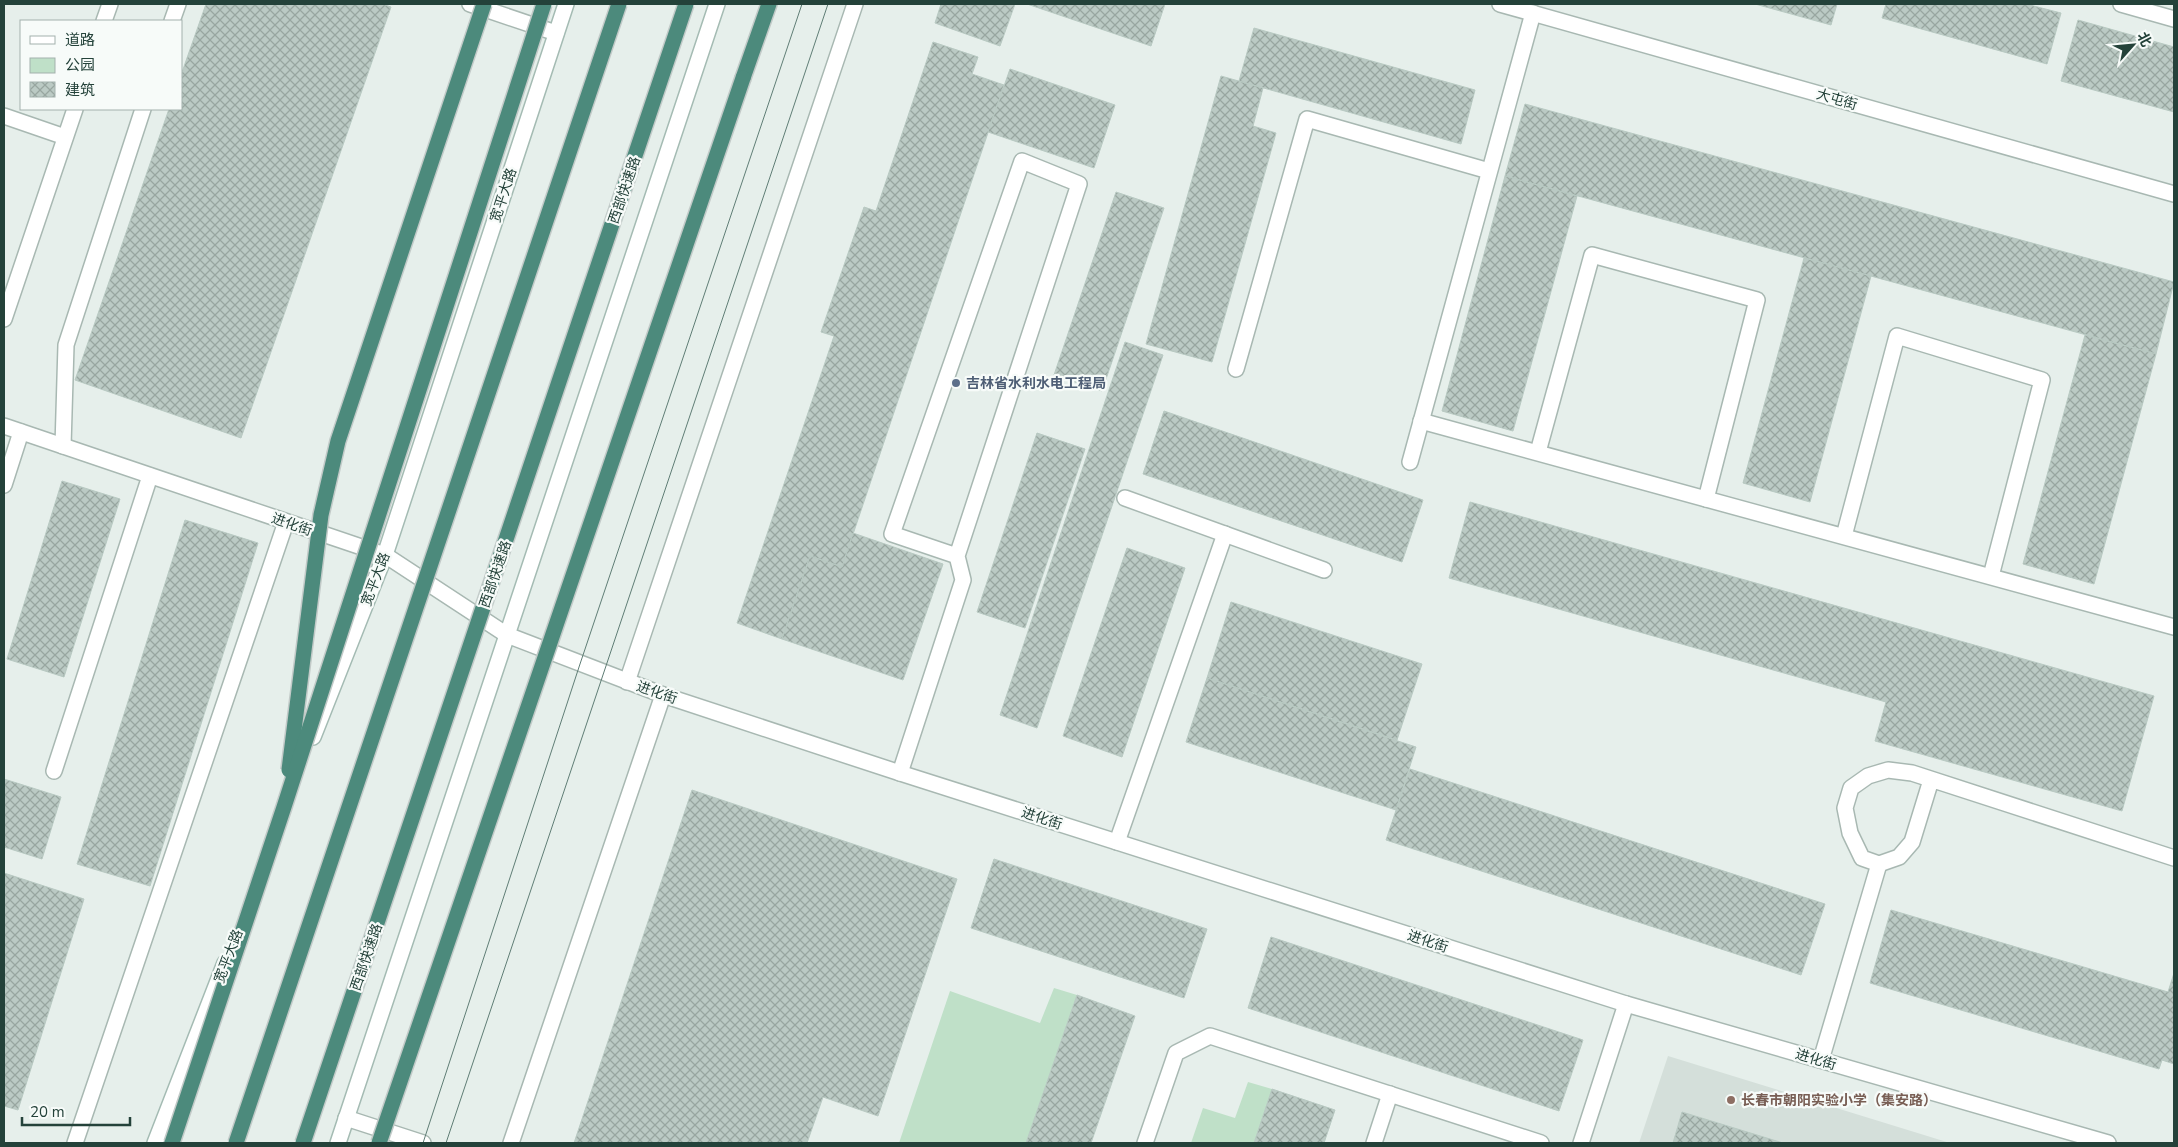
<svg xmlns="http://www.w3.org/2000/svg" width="2178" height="1147" viewBox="0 0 2178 1147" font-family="'Nunito Sans','Noto Sans SC',sans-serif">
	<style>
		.built { fill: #d4dfda }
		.green { fill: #bfe0c8 }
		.building { fill: url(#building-cross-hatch); stroke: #b8c9c2 }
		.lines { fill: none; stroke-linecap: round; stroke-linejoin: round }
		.service-casing { stroke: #a8b8b2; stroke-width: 18 }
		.minor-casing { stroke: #a8b8b2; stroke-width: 18 }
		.tertiary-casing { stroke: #a8b8b2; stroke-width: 18 }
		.secondary-casing { stroke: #a4bbb3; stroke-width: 18 }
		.trunk-casing { stroke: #c2cac8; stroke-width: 18 }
		.service { stroke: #fff; stroke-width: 15 }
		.minor { stroke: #fff; stroke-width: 15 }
		.tertiary { stroke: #fff; stroke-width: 15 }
		.secondary { stroke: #fff; stroke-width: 15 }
		.trunk { stroke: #4c8a7c; stroke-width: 15 }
		.tram { stroke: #5f7d75; stroke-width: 1 }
		.trunk-bridge-casing { stroke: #c2cac8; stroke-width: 18; stroke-linecap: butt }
		.trunk-bridge { stroke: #4c8a7c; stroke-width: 15 }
		.service-dot { fill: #5c6f8a; stroke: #f7fbf9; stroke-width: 2 }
		.education-dot { fill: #8d6e63; stroke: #f7fbf9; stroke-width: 2 }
		.labels { text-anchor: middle; stroke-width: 4.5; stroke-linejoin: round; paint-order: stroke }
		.street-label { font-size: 14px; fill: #24423a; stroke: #f7fbf9 }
		.service-label { font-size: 14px; font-weight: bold; fill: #4e5e75; stroke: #f7fbf9; text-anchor: start }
		.education-label { font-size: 14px; font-weight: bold; fill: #785e54; stroke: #f7fbf9; text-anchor: start }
	</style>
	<defs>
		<pattern id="building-cross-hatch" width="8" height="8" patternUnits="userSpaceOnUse" patternTransform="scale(1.25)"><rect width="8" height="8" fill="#bbcac4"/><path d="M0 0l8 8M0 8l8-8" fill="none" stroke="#98a6a0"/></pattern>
	</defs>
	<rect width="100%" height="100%" fill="#e6efeb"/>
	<polygon class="built" points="1668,1056 1950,1143 1639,1143"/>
	<g class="green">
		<polygon points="1054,988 1077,995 1026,1143 899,1143 950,991 1040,1023"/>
		<polygon points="1248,1082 1272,1089 1254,1143 1191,1143 1203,1108 1235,1118"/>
	</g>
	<g class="building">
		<polygon points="206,4 382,4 391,7 241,438 75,380 169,109 181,109 181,75"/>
		<polygon points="941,4 1015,4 1000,46 935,23"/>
		<polygon points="1027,4 1165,4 1151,46"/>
		<polygon points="1755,4 1837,4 1831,25"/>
		<polygon points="1886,4 2026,4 2061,13 2047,64 1882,18"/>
		<polygon points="2078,20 2174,47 2174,112 2061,81"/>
		<polygon points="1254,28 1475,90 1461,144 1239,81"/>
		<polygon points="933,42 978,57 972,74 1004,85 842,567 810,556 782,639 737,623 834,336 821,332 864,207 876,211"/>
		<polygon points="1010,69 1115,105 1094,168 988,132"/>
		<polygon points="1221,76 1263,88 1253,126 1276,133 1212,362 1146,344"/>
		<polygon points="1525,104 2174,282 2156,354 1505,176"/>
		<polygon points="1505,176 1577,196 1513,431 1442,411"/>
		<polygon points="1116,192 1164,208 1102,391 1054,375"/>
		<polygon points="1804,258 1871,276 1810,502 1743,483"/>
		<polygon points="2085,335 2156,354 2094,584 2023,564"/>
		<polygon points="1125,342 1163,355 1037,728 1000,715"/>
		<polygon points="1164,411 1423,500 1402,562 1143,474"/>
		<polygon points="1037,433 1085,449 1025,628 977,612"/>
		<polygon points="62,481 120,499 64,677 7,659"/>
		<polygon points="1470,502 2154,696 2122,811 1875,741 1886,702 1449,578"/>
		<polygon points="185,520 258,543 150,886 77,864"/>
		<polygon points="853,533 943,564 903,680 782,639 810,556 842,567"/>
		<polygon points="1127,548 1185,568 1122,757 1063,736"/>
		<polygon points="1231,602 1422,664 1397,740 1207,678"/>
		<polygon points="1207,678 1416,747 1396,810 1186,742"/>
		<polygon points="1410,769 1825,904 1801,975 1386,840"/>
		<polygon points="4,779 61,797 42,859 4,847"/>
		<polygon points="692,790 957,879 878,1116 823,1097 807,1143 574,1143"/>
		<polygon points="994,859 1207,929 1184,998 971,928"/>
		<polygon points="4,873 84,899 18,1110 4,1106"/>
		<polygon points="1891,910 2168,992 2174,973 2174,1064 2162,1060 2159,1069 1870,983"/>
		<polygon points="1271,937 1583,1040 1559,1111 1248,1008"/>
		<polygon points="1077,995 1135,1016 1091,1143 1026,1143"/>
		<polygon points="1272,1089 1335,1110 1324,1143 1254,1143"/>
		<polygon points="1682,1112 1783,1143 1673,1143"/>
	</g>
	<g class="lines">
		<g class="service-casing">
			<g id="service">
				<polyline points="2121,4 2174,19"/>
				<polyline points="104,21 110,4"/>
				<polyline points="172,21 178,4"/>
				<polyline points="4,116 65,137"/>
				<polyline points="4,319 75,109"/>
				<polyline points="1236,369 1307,119 1489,171"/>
				<polyline points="1421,421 2174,627"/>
				<polyline points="63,446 66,345 143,109"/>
				<polyline points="1538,452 1592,255 1757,300 1706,499"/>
				<polyline points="1410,462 1533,13"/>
				<polyline points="4,485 21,432"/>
				<polyline points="1125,498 1324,570"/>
				<polyline points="1844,536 1897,336 2042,380 1991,576"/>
				<polyline points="627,682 855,4"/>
				<polyline points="54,771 150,476"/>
				<polyline points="900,773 963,580 957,556 1079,184 1022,161 892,534 957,556"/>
				<polyline points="1931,780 1912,842 1899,857 1879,864 1862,858 1850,833 1845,808 1851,788 1868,776 1888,770 1912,773 2174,858"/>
				<polyline points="1117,842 1225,534"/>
				<polyline points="1821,1060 1879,864"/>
				<polyline points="346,1118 423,1143"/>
				<polyline points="75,1143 286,522"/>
				<polyline points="511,1143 663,695"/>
				<polyline points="1145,1143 1176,1053 1210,1036 1541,1143"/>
				<polyline points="1374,1143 1390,1094"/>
				<polyline points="1581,1143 1626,1004"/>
			</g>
		</g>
		<g class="minor-casing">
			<g id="minor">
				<polyline points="470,4 556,33"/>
				<polyline points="4,426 385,555 507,635"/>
			</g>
		</g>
		<g class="tertiary-casing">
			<g id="tertiary">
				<polyline points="1500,4 2174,194"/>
				<polyline points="507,635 663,695 900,773 1626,1004 2108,1143"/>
			</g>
		</g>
		<g class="secondary-casing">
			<g id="secondary">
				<polyline points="313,737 385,555 566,4"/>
				<polyline points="155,1143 225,963"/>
				<polyline points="338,1143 717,4"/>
			</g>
		</g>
		<g class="trunk-casing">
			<polyline id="trunk" points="743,78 769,4"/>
		</g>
		<use href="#service" class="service"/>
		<use href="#minor" class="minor"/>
		<use href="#tertiary" class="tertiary"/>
		<use href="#secondary" class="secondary"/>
		<use href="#trunk" class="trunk"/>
		<g class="tram">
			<polyline points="423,1143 580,664 802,4"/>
			<polyline points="446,1143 828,4"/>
		</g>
		<g class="trunk-bridge-casing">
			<g id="trunk-bridge">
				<polyline points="289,770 321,515 338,441 484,4"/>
				<polyline points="172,1143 284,807 544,4"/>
				<polyline points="236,1143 619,4"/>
				<polyline points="303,1143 686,4"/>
				<polyline points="379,1143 743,78"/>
			</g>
		</g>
		<use href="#trunk-bridge" class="trunk-bridge"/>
	</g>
	<circle class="service-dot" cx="956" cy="383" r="5"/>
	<circle class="education-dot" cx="1731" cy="1100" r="5"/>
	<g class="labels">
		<g class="street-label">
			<text transform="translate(1837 99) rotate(16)" y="5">大屯街</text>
			<text transform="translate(624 190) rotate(-71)" y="5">西部快速路</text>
			<text transform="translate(503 195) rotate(-72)" y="5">宽平大路</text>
			<text transform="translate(292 524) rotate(19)" y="5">进化街</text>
			<text transform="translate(495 574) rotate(-71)" y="5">西部快速路</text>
			<text transform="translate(375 579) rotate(-69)" y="5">宽平大路</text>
			<text transform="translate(657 692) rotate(19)" y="5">进化街</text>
			<text transform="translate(1042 818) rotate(18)" y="5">进化街</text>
			<text transform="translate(1428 941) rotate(18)" y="5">进化街</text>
			<text transform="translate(228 956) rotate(-69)" y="5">宽平大路</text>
			<text transform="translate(366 957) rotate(-71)" y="5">西部快速路</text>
			<text transform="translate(1816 1059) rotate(16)" y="5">进化街</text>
		</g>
		<g class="service-label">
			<text x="966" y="388">吉林省水利水电工程局</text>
		</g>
		<g class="education-label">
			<text x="1741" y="1105">长春市朝阳实验小学（集安路）</text>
		</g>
	</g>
	<rect width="2178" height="1147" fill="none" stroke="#24423a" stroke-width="10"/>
	<rect x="20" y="20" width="162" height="90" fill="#f7fbf9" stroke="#a3b1ad"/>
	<rect x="30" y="36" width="25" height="8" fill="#ffffff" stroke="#a3b1ad"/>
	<text x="65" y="45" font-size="15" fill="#24423a">道路</text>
	<rect x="30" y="58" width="25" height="15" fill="#bfe0c8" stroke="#a3b1ad"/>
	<text x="65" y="70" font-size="15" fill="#24423a">公园</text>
	<rect x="30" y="82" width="25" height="15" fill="url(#building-cross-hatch)" stroke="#a3b1ad"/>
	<text x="65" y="95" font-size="15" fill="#24423a">建筑</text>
	<g transform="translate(2133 45) rotate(63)" stroke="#f7fbf9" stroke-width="4" paint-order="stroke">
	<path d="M0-4L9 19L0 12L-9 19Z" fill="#24423a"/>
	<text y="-8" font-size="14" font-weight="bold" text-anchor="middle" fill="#24423a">北</text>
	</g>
	<path d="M22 1117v8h108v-8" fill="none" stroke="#24423a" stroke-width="2.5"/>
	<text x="30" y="1117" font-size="15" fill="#24423a" stroke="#f7fbf9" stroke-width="4" paint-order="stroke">20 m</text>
</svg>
